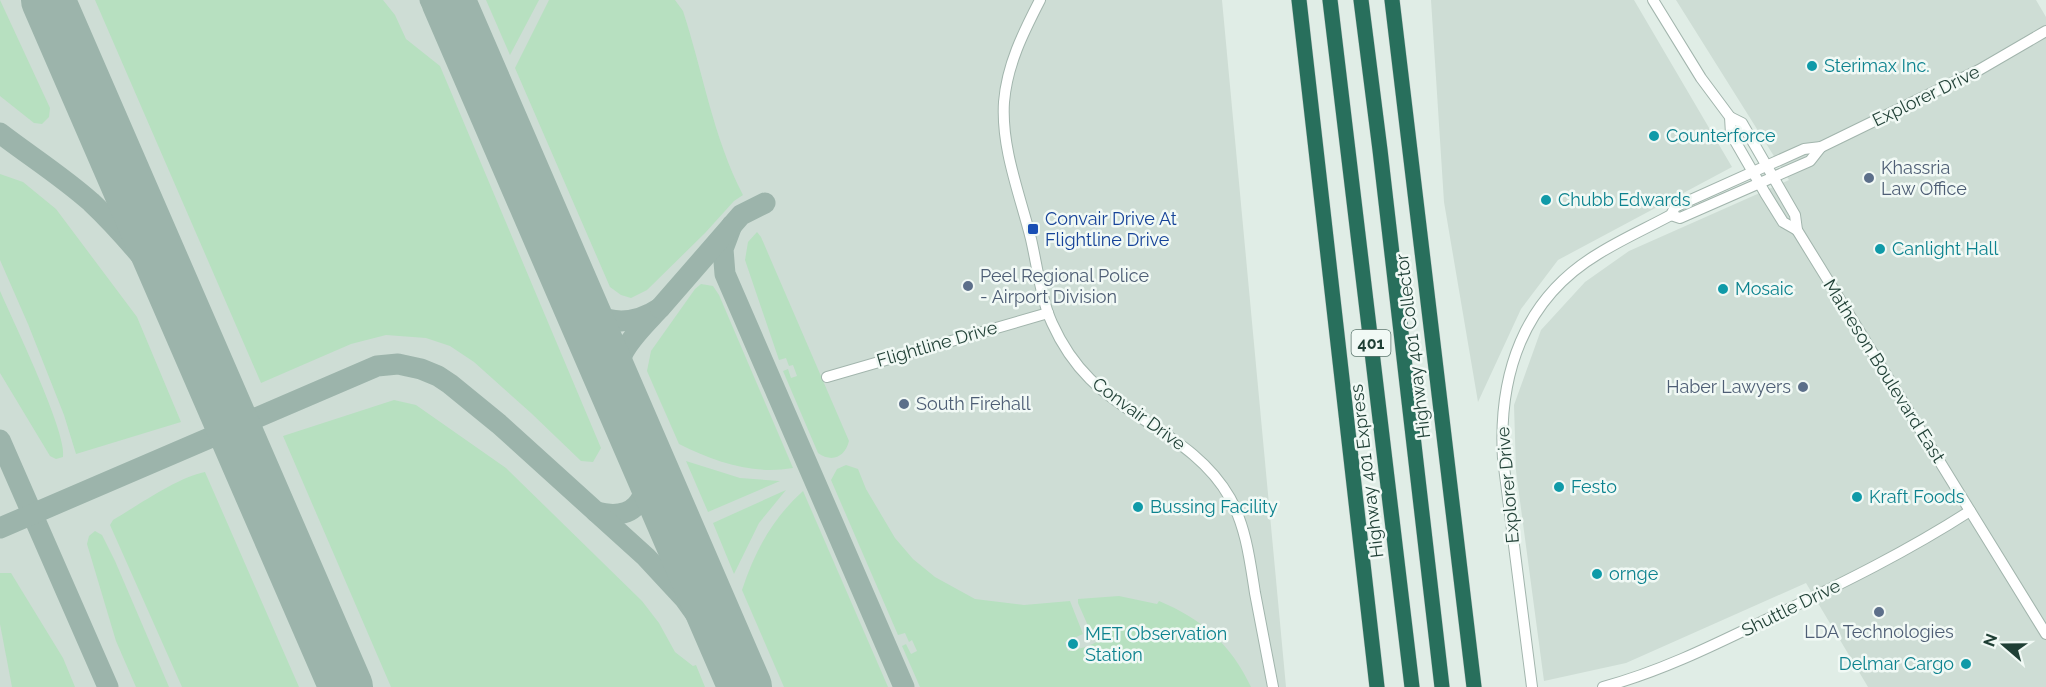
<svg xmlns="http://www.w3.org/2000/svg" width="2046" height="687" viewBox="0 0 2046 687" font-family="Raleway,sans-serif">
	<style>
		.built { fill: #ceddd5 }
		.green { fill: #b7e0c0 }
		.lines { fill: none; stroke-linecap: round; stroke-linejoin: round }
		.taxiway { stroke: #9cb4ab; stroke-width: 21 }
		.runway { stroke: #9cb4ab; stroke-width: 54 }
		.minor-casing { stroke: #a2b5ad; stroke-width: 12 }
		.highway-casing { stroke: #c0c9c6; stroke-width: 16 }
		.minor { stroke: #fff; stroke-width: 10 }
		.highway { stroke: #286f5c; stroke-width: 15 }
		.culture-dot { fill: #0f9aa8; stroke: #f1f9f5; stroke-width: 2 }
		.service-dot { fill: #5c6f8a; stroke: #f1f9f5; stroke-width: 2 }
		.transit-dot { fill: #1a4fb4; stroke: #f1f9f5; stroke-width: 2 }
		.labels { text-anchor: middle; stroke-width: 5; stroke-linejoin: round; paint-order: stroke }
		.shield { fill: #f1f9f5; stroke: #5e776f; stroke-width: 1.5 }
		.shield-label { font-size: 16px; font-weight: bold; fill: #1f3f35 }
		.culture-label { font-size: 18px; fill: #0d838f; stroke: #f1f9f5; text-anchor: start }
		.street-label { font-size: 18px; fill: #1f3f35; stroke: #f1f9f5 }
		.service-label { font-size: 18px; fill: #4e5e75; stroke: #f1f9f5; text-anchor: start }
		.transit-label { font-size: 18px; fill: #164399; stroke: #f1f9f5; text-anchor: start }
	</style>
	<rect width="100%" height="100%" fill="#e0ede6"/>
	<g class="built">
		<polygon points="0,0 1222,0 1286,687 0,687"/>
		<polygon points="1431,0 1634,0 1732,167 1558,260 1521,309 1478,402 1444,202"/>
		<polygon points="1676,0 2036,0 2046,17 2046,687 1868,687 1806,583 1626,663 1544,681 1516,471 1514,405 1541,330 1585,282 1629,251 1789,180"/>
	</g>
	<g class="green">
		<polygon points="0,0 50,108 49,117 42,124 34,123 0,96"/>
		<polygon points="95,0 383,0 395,15 406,39 440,66 601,448 593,462 581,461 531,413 474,362 450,346 426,338 386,335 351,344 261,383"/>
		<polygon points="486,0 539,0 510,55"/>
		<path d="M549,0h126l8,11c20,61 30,126 60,184l-9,6 -29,32 -58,57 -16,8 -10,-3 -11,-8 -95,-219z"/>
		<polygon points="0,174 23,182 56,209 137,317 181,422 76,454 64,415 28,324 0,260"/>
		<path d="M757,232l4,5 88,204c-4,16 -17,22 -31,12l-35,-82 5,-2 3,9 6,-2 -4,-11 -4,1 -3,-8 -7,2 -34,-100 3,-18z"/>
		<path d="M701,284l12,2 6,9 74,173c-40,7 -78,-6 -114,-24l-32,-73 4,-20 44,-62z"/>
		<path d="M0,291c12,28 68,143 63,166l-7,2 -6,-3 -50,-83z"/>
		<polygon points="394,400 416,405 506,468 642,601 659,623 675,652 693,666 696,665 705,687 391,687 283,436"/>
		<polygon points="686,461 740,478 780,481 708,512"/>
		<path d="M846,465l12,4 8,20 29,49 18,21 22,18 40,22 49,6 46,-4 13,33 -18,8 3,9 18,-4 17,-8 -5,-10 -4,1 -5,-2 -11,-25v-4l41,-3 38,8 2,-3c43,18 72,43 92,86h-331l-18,-41 4,-2 5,10 6,-3 -5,-11 -3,2 -4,-9 -7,2 -67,-155 6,-11z"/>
		<path d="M205,472l94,215h-117l-72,-162 3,-5c24,-14 65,-43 92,-48z"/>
		<polygon points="786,490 759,523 734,574 713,523"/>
		<path d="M803,491l85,196h-104l-42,-97c13,-39 30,-71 61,-99z"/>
		<polygon points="95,531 102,535 115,561 169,687 136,687 116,641 87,544 89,536"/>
		<polygon points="0,573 11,573 63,658 75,687 12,687 0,624"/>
	</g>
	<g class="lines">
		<g class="taxiway">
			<polyline points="430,0 473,57"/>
			<path d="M0,133c30,23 63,44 91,69 34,32 62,68 90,104"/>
			<path d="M545,223l32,71c19,33 54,33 83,14 -12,13 -27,27 -36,43 -19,34 12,82 26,114"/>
			<polyline points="732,225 723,249 725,274 904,687"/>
			<polyline points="660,308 741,215 765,203"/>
			<polyline points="0,440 108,687"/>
			<path d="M596,512c39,10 51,-12 53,-47"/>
			<polyline points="0,528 377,366 398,364 421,369 438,376 450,384 499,424 646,557 684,598 740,676"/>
		</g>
		<g class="runway">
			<polyline points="48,0 346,687"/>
			<polyline points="448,0 745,687"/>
		</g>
		<g class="minor-casing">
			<g id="minor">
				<path d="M1040,0c-17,33 -33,65 -36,102 -3,46 16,93 27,137 6,26 10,60 21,84 9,20 22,40 38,56 44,43 108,62 140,119 16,29 20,63 25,95 6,32 12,63 18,94"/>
				<polyline points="1653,0 1701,78 1730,117 1731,134 1765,193 1783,222 1797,230"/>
				<polyline points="1730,117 1742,123 1795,215 1797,230 2046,634"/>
				<polyline points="1671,215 1680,218 1810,161 1821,147"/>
				<polyline points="827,377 1048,313"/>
				<path d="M1532,687l-29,-228c-5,-84 20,-160 95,-205 24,-15 49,-26 73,-39l4,-8 129,-58 17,-2 158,-77 67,-39"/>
				<path d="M1603,687c60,-16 117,-45 173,-72 67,-32 132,-64 194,-104"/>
			</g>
		</g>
		<g class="highway-casing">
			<g id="highway">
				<polyline points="1299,0 1377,687"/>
				<polyline points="1330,0 1412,687"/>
				<polyline points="1361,0 1380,150 1442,687"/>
				<polyline points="1392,0 1474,687"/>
			</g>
		</g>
		<use href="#minor" class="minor"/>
		<use href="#highway" class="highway"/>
	</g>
	<g class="culture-dot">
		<circle cx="1812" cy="66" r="6"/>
		<circle cx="1654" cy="136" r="6"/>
		<circle cx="1546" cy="200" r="6"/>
		<circle cx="1880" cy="249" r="6"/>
		<circle cx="1723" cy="289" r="6"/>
		<circle cx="1559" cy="487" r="6"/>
		<circle cx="1857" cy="497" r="6"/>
		<circle cx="1138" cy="507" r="6"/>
		<circle cx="1597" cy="574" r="6"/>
		<circle cx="1073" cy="644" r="6"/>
		<circle cx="1966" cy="664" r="6"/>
	</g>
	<g class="service-dot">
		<circle cx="1869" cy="178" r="6"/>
		<circle cx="968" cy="286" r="6"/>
		<circle cx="1803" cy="387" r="6"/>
		<circle cx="904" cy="404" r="6"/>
		<circle cx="1879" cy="612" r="6"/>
	</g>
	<rect class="transit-dot" x="1027" y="223" width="12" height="12" rx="3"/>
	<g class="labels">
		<rect class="shield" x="1351.5" y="330" width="39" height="26" rx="4.5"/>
		<g class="shield-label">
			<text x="1371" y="349">401</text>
		</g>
		<g class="culture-label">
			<text x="1824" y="72">Sterimax Inc.</text>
			<text x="1666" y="142">Counterforce</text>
			<text x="1558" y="206">Chubb Edwards</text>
			<text x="1892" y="255">Canlight Hall</text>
			<text x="1735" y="295">Mosaic</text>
			<text x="1571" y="493">Festo</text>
			<text x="1869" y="503">Kraft Foods</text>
			<text x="1150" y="513">Bussing Facility</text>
			<text x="1609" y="580">ornge</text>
			<text x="1085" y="640">MET Observation<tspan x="1085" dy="21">Station</tspan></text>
			<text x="1954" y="670" text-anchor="end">Delmar Cargo</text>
		</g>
		<g class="street-label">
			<text transform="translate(1926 96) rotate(-26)" y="6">Explorer Drive</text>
			<text transform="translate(937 344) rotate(-16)" y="6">Flightline Drive</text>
			<text transform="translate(1413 346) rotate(-97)" y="6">Highway 401 Collector</text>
			<text transform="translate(1884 371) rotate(58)" y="6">Matheson Boulevard East</text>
			<text transform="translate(1139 414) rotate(36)" y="6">Convair Drive</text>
			<text transform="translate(1367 471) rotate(-97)" y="6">Highway 401 Express</text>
			<text transform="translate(1508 485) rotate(-95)" y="6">Explorer Drive</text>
			<text transform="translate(1791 608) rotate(-26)" y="6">Shuttle Drive</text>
		</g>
		<g class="service-label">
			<text x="1881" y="174">Khassria<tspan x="1881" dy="21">Law Office</tspan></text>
			<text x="980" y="282">Peel Regional Police<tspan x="980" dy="21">- Airport Division</tspan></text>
			<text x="1791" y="393" text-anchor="end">Haber Lawyers</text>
			<text x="916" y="410">South Firehall</text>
			<text x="1879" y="638" text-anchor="middle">LDA Technologies</text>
		</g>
		<g class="transit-label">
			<text x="1045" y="225">Convair Drive At<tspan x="1045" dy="21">Flightline Drive</tspan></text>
		</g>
	</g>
	<g transform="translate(2004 645) rotate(290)" stroke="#f1f9f5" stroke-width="4.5" paint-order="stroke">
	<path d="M0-4.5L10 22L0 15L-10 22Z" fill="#1f3f35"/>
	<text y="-9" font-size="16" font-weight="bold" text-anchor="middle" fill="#1f3f35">N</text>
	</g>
</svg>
